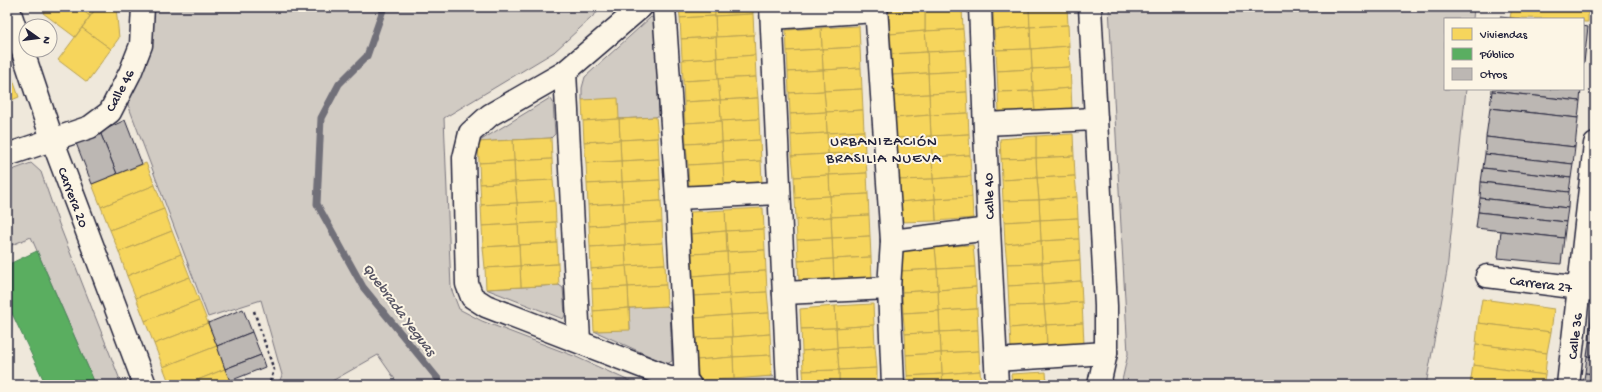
<svg xmlns="http://www.w3.org/2000/svg" width="1602" height="392" viewBox="0 0 1602 392" font-family="'Gochi Hand',sans-serif">
	<style>
		.green { fill: #d1cbc3; stroke: #7a767f }
		.homes { fill: #f6d55c; stroke: #b69f52 }
		.public { fill: #5aae61; stroke: #498456 }
		.lines { fill: none; stroke-linecap: round; stroke-linejoin: round }
		.stream { stroke: #716f79; stroke-width: 7 }
		.building { fill: #bcb7b3; stroke: #22223b }
		.minor-casing { stroke: #22223b; stroke-width: 25 }
		.path { stroke: #22223b; stroke-width: 2.5; stroke-dasharray: 3 3; stroke-linecap: butt }
		.minor { stroke: #fcf5e5; stroke-width: 22 }
		.labels { text-anchor: middle; stroke-width: 4; stroke-linejoin: round; paint-order: stroke }
		.street-label { font-size: 14px; fill: #22223b; stroke: #fcf5e5 }
		.neighbourhood-label { font-size: 15px; letter-spacing: 1px; fill: #22223b; stroke: #fcf5e5 }
		.water-label { font-size: 15px; font-style: italic; fill: #575564; stroke: #fcf5e5 }
	</style>
	<rect width="100%" height="100%" fill="#efe8db"/>
	<filter id="ink" filterUnits="userSpaceOnUse"><feTurbulence type="fractalNoise" baseFrequency=".025" numOctaves="2"/><feDisplacementMap in="SourceGraphic" scale="8" xChannelSelector="R" yChannelSelector="G"/><feConvolveMatrix kernelMatrix="1 2 1 2 8 2 1 2 1" color-interpolation-filters="sRGB"/></filter>
	<g filter="url(#ink)">
		<g class="green">
			<polygon points="154,7 603,7 554,52 444,118 451,288 459,309 482,321 574,356 638,385 399,385 378,355 325,385 278,385 282,375 261,300 208,317 124,94 138,77 152,44"/>
			<polygon points="1109,7 1474,7 1473,19 1445,19 1445,89 1466,89 1447,271 1426,385 1121,385 1128,354"/>
			<polygon points="651,17 655,19 659,115 656,117 619,119 582,100 582,88 585,77"/>
			<polygon points="550,98 553,102 555,134 551,138 478,142"/>
			<polygon points="31,163 41,172 59,224 122,385 91,385 90,383 94,381 31,237 7,247 7,172"/>
			<polygon points="559,285 563,288 565,315 563,319 486,289"/>
			<polygon points="667,306 670,309 672,361 667,364 594,331 630,329 629,308"/>
			<polygon points="772,376 777,377 777,385 710,385 699,380"/>
		</g>
		<g class="homes">
			<polygon points="47,7 78,7 90,16 75,37 43,13"/>
			<polygon points="78,7 97,7 90,16"/>
			<polygon points="97,7 116,7 119,38 111,49 82,28"/>
			<polygon points="679,7 715,7 715,16 680,18"/>
			<polygon points="715,7 753,7 753,14 715,16"/>
			<polygon points="889,7 924,7 925,10 889,12"/>
			<polygon points="924,7 962,7 962,8 925,10"/>
			<polygon points="993,7 1018,7 993,8"/>
			<polygon points="1029,7 1030,27 994,30 993,8"/>
			<polygon points="1029,7 1067,7 1068,25 1030,27"/>
			<polygon points="1512,7 1588,8 1588,22 1583,22 1583,19 1510,18"/>
			<polygon points="962,8 963,29 925,31 925,10"/>
			<polygon points="925,10 925,31 890,34 889,12"/>
			<polygon points="753,14 754,35 716,37 715,16"/>
			<polygon points="715,16 716,37 681,39 680,18"/>
			<polygon points="1068,25 1069,46 1031,49 1030,27"/>
			<polygon points="859,26 860,47 822,49 821,28"/>
			<polygon points="1030,27 1031,49 996,50 994,30"/>
			<polygon points="82,28 111,49 87,82 58,60"/>
			<polygon points="821,28 822,49 787,51 786,30"/>
			<polygon points="963,29 965,50 927,52 925,31"/>
			<polygon points="925,31 927,52 892,54 890,34"/>
			<polygon points="754,35 755,55 717,58 716,37"/>
			<polygon points="716,37 717,58 682,60 681,39"/>
			<polygon points="1069,46 1070,67 1032,69 1031,49"/>
			<polygon points="860,47 861,68 823,70 822,49"/>
			<polygon points="822,49 823,70 788,72 787,51"/>
			<polygon points="1031,49 1032,69 997,71 996,50"/>
			<polygon points="965,50 966,71 928,73 927,52"/>
			<polygon points="927,52 928,73 892,75 892,54"/>
			<polygon points="755,55 756,77 718,79 717,58"/>
			<polygon points="717,58 718,79 683,81 682,60"/>
			<polygon points="7,65 12,77 7,79"/>
			<polygon points="1070,67 1071,88 1033,91 1032,69"/>
			<polygon points="861,68 862,89 824,91 823,70"/>
			<polygon points="1032,69 1033,91 998,92 997,71"/>
			<polygon points="823,70 824,91 789,93 788,72"/>
			<polygon points="966,71 967,92 929,94 928,73"/>
			<polygon points="928,73 929,94 893,96 892,75"/>
			<polygon points="12,77 19,97 7,102 7,79"/>
			<polygon points="756,77 758,98 720,100 718,79"/>
			<polygon points="718,79 720,100 684,102 683,81"/>
			<polygon points="1071,88 1072,109 1035,111 1033,91"/>
			<polygon points="862,89 863,110 826,112 824,91"/>
			<polygon points="824,91 826,112 790,114 789,93"/>
			<polygon points="1033,91 1035,111 999,113 998,92"/>
			<polygon points="967,92 968,113 930,115 929,94"/>
			<polygon points="929,94 930,115 895,118 893,96"/>
			<polygon points="618,98 619,119 583,121 582,100"/>
			<polygon points="758,98 759,119 721,121 720,100"/>
			<polygon points="720,100 721,121 685,123 684,102"/>
			<polygon points="863,110 864,131 827,133 826,112"/>
			<polygon points="826,112 827,133 791,135 790,114"/>
			<polygon points="968,113 969,134 931,136 930,115"/>
			<polygon points="930,115 931,136 896,138 895,118"/>
			<polygon points="656,117 658,138 620,140 619,119"/>
			<polygon points="619,119 620,140 584,142 583,121"/>
			<polygon points="759,119 760,140 722,142 721,121"/>
			<polygon points="721,121 722,142 686,144 685,123"/>
			<polygon points="864,131 865,152 828,154 827,133"/>
			<polygon points="827,133 828,154 792,156 791,135"/>
			<polygon points="969,134 970,155 932,157 931,136"/>
			<polygon points="1073,134 1074,156 1036,158 1036,136"/>
			<polygon points="931,136 932,157 897,160 896,138"/>
			<polygon points="1036,136 1036,158 1001,159 1000,139"/>
			<polygon points="551,138 552,159 514,161 513,140"/>
			<polygon points="658,138 659,159 621,161 620,140"/>
			<polygon points="513,140 514,161 479,163 478,142"/>
			<polygon points="620,140 621,161 586,163 584,142"/>
			<polygon points="760,140 761,161 723,163 722,142"/>
			<polygon points="722,142 723,163 688,165 686,144"/>
			<polygon points="865,152 867,173 829,175 828,154"/>
			<polygon points="828,154 829,175 794,177 792,156"/>
			<polygon points="970,155 971,176 933,179 932,157"/>
			<polygon points="1074,156 1075,176 1037,178 1036,158"/>
			<polygon points="932,157 933,179 898,180 897,160"/>
			<polygon points="1036,158 1037,178 1002,180 1001,159"/>
			<polygon points="552,159 553,180 515,182 514,161"/>
			<polygon points="659,159 660,180 622,182 621,161"/>
			<polygon points="514,161 515,182 480,184 479,163"/>
			<polygon points="621,161 622,182 587,184 586,163"/>
			<polygon points="761,161 762,182 724,184 723,163"/>
			<polygon points="146,163 155,185 101,207 92,184"/>
			<polygon points="723,163 724,184 689,186 688,165"/>
			<polygon points="867,173 868,194 830,196 829,175"/>
			<polygon points="829,175 830,196 795,198 794,177"/>
			<polygon points="971,176 972,197 935,199 933,179"/>
			<polygon points="1075,176 1077,197 1039,200 1037,178"/>
			<polygon points="1037,178 1039,200 1003,201 1002,180"/>
			<polygon points="933,179 935,199 899,202 898,180"/>
			<polygon points="553,180 555,201 517,203 515,182"/>
			<polygon points="660,180 661,201 623,203 622,182"/>
			<polygon points="515,182 517,203 481,205 480,184"/>
			<polygon points="622,182 623,203 588,205 587,184"/>
			<polygon points="155,185 164,209 110,230 101,207"/>
			<polygon points="868,194 869,215 831,217 830,196"/>
			<polygon points="830,196 831,217 796,220 795,198"/>
			<polygon points="972,197 973,218 936,221 935,199"/>
			<polygon points="1077,197 1078,218 1040,220 1039,200"/>
			<polygon points="935,199 936,221 900,222 899,202"/>
			<polygon points="1039,200 1040,220 1004,222 1003,201"/>
			<polygon points="555,201 556,222 518,224 517,203"/>
			<polygon points="661,201 662,222 624,224 623,203"/>
			<polygon points="517,203 518,224 482,226 481,205"/>
			<polygon points="623,203 624,224 589,226 588,205"/>
			<polygon points="763,208 764,229 726,231 725,210"/>
			<polygon points="164,209 172,231 119,252 110,230"/>
			<polygon points="725,210 726,231 691,234 690,212"/>
			<polygon points="869,215 870,236 832,238 831,217"/>
			<polygon points="831,217 832,238 797,240 796,220"/>
			<polygon points="1078,218 1079,239 1041,241 1040,220"/>
			<polygon points="1040,220 1041,241 1005,244 1004,222"/>
			<polygon points="556,222 557,243 519,245 518,224"/>
			<polygon points="662,222 663,243 625,245 624,224"/>
			<polygon points="518,224 519,245 483,247 482,226"/>
			<polygon points="624,224 625,245 590,247 589,226"/>
			<polygon points="764,229 765,250 727,252 726,231"/>
			<polygon points="172,231 181,254 127,276 119,252"/>
			<polygon points="726,231 727,252 692,254 691,234"/>
			<polygon points="870,236 871,257 833,259 832,238"/>
			<polygon points="832,238 833,259 798,261 797,240"/>
			<polygon points="1079,239 1080,260 1042,263 1041,241"/>
			<polygon points="1041,241 1042,263 1007,264 1005,244"/>
			<polygon points="557,243 558,264 520,266 519,245"/>
			<polygon points="663,243 665,264 626,266 625,245"/>
			<polygon points="519,245 520,266 485,268 483,247"/>
			<polygon points="625,245 626,266 591,269 590,247"/>
			<polygon points="973,245 975,267 937,269 935,247"/>
			<polygon points="935,247 937,269 901,271 900,250"/>
			<polygon points="765,250 766,271 728,273 727,252"/>
			<polygon points="727,252 728,273 693,276 692,254"/>
			<polygon points="181,254 190,277 136,298 127,276"/>
			<polygon points="871,257 872,278 834,280 833,259"/>
			<polygon points="833,259 834,280 799,282 798,261"/>
			<polygon points="1080,260 1081,281 1043,284 1042,263"/>
			<polygon points="1042,263 1043,284 1008,286 1007,264"/>
			<polygon points="558,264 559,285 521,287 520,266"/>
			<polygon points="665,264 666,285 628,287 626,266"/>
			<polygon points="520,266 521,287 486,289 485,268"/>
			<polygon points="626,266 628,287 592,289 591,269"/>
			<polygon points="975,267 976,287 938,290 937,269"/>
			<polygon points="937,269 938,290 902,292 901,271"/>
			<polygon points="766,271 767,292 729,294 728,273"/>
			<polygon points="728,273 729,294 694,296 693,276"/>
			<polygon points="190,277 199,300 145,321 136,298"/>
			<polygon points="1081,281 1082,302 1044,305 1043,284"/>
			<polygon points="1043,284 1044,305 1009,306 1008,286"/>
			<polygon points="666,285 667,306 629,308 628,287"/>
			<polygon points="628,287 629,308 593,311 592,289"/>
			<polygon points="976,287 977,309 939,311 938,290"/>
			<polygon points="938,290 939,311 903,313 902,292"/>
			<polygon points="767,292 769,313 731,315 729,294"/>
			<polygon points="729,294 731,315 695,318 694,296"/>
			<polygon points="1482,299 1554,309 1551,332 1478,323"/>
			<polygon points="199,300 208,323 154,344 145,321"/>
			<polygon points="1082,302 1083,323 1046,325 1044,305"/>
			<polygon points="873,304 874,325 836,328 835,306"/>
			<polygon points="1044,305 1046,325 1010,328 1009,306"/>
			<polygon points="835,306 836,328 801,329 800,309"/>
			<polygon points="629,308 630,330 594,331 593,311"/>
			<polygon points="977,309 978,330 940,332 939,311"/>
			<polygon points="939,311 940,332 905,334 903,313"/>
			<polygon points="769,313 770,334 732,337 731,315"/>
			<polygon points="731,315 732,337 696,338 695,318"/>
			<polygon points="208,323 217,346 163,367 154,344"/>
			<polygon points="1083,323 1084,344 1047,347 1046,325"/>
			<polygon points="1478,323 1551,332 1547,353 1476,344"/>
			<polygon points="874,325 875,346 837,348 836,328"/>
			<polygon points="1046,325 1047,347 1011,348 1010,328"/>
			<polygon points="836,328 837,348 802,351 801,329"/>
			<polygon points="978,330 979,351 941,353 940,332"/>
			<polygon points="940,332 941,353 906,355 905,334"/>
			<polygon points="770,334 771,355 733,357 732,337"/>
			<polygon points="732,337 733,357 697,360 696,338"/>
			<polygon points="1476,344 1547,353 1545,375 1473,365"/>
			<polygon points="217,346 225,369 185,385 170,385 163,367"/>
			<polygon points="875,346 877,368 839,370 837,348"/>
			<polygon points="837,348 839,370 803,371 802,351"/>
			<polygon points="979,351 980,371 942,374 941,353"/>
			<polygon points="941,353 942,374 907,376 906,355"/>
			<polygon points="771,355 772,376 734,379 733,357"/>
			<polygon points="733,357 734,379 699,380 697,360"/>
			<polygon points="1473,365 1545,375 1543,385 1470,385"/>
			<polygon points="877,368 877,385 839,385 839,370"/>
			<polygon points="225,369 232,385 185,385"/>
			<polygon points="839,370 839,385 804,385 803,371"/>
			<polygon points="980,371 981,385 943,385 942,374"/>
			<polygon points="1046,372 1047,385 1012,385 1011,374"/>
			<polygon points="942,374 943,385 907,385 907,376"/>
		</g>
		<polygon class="public" points="37,251 94,381 85,385 46,385 7,303 7,265"/>
		<g class="lines">
			<polyline class="stream" points="384,7 367,56 339,84 321,118 317,204 363,287 443,385"/>
		</g>
		<g class="building">
			<polygon points="1500,17 1510,18 1521,19 1500,19"/>
			<polygon points="1583,26 1588,27 1584,63 1583,63"/>
			<polygon points="1492,89 1581,89 1580,101 1492,91"/>
			<polygon points="1492,91 1580,101 1578,118 1490,108"/>
			<polygon points="1490,108 1578,118 1575,147 1486,137"/>
			<polygon points="125,120 142,164 117,174 100,132"/>
			<polygon points="100,132 117,174 92,184 76,143"/>
			<polygon points="1486,137 1575,147 1573,164 1485,154"/>
			<polygon points="1485,154 1573,164 1571,178 1483,168"/>
			<polygon points="1483,168 1571,178 1569,192 1481,182"/>
			<polygon points="1481,182 1569,192 1568,208 1480,198"/>
			<polygon points="1480,198 1568,208 1566,222 1478,212"/>
			<polygon points="1478,212 1566,222 1564,238 1476,228"/>
			<polygon points="1501,231 1564,238 1561,264 1498,258"/>
			<polygon points="243,309 252,332 217,346 208,323"/>
			<polygon points="1592,310 1595,310 1595,329 1590,328"/>
			<polygon points="1590,328 1595,329 1595,342 1589,342"/>
			<polygon points="252,332 261,355 225,369 217,346"/>
			<polygon points="1589,342 1595,342 1595,357 1587,356"/>
			<polygon points="261,355 265,367 230,381 225,369"/>
			<polygon points="1587,356 1595,357 1595,374 1585,373"/>
			<polygon points="1585,373 1595,374 1595,385 1583,385"/>
		</g>
		<g class="lines">
			<g class="minor-casing">
				<g id="minor">
					<polyline points="8,7 52,139 145,385"/>
					<polyline points="641,7 565,72 490,115 470,133 464,158 467,284 472,297 486,306 690,385"/>
					<polyline points="664,7 677,198 686,383"/>
					<polyline points="771,7 788,385"/>
					<polyline points="876,7 892,241 889,288 893,385"/>
					<polyline points="980,7 989,229 997,385"/>
					<polyline points="1090,7 1106,306 1106,353 1099,385"/>
					<polyline points="772,18 876,11"/>
					<polyline points="565,72 579,341"/>
					<polyline points="985,124 1096,119"/>
					<polyline points="7,155 90,127 110,112 130,73 141,45 143,7"/>
					<polyline points="677,198 779,193"/>
					<polyline points="892,241 989,229"/>
					<polyline points="1487,276 1595,290"/>
					<polyline points="784,293 889,288"/>
					<polyline points="996,360 1106,353"/>
					<polyline points="1568,385 1595,144"/>
				</g>
			</g>
			<polyline class="path" points="254,311 274,370 269,385"/>
			<use href="#minor" class="minor"/>
		</g>
	</g>
	<g class="labels">
		<g class="street-label">
			<text transform="translate(119 90) rotate(-62)" y="5">Calle 46</text>
			<text transform="translate(988 196) rotate(-92)" y="5">Calle 40</text>
			<text transform="translate(74 197) rotate(69)" y="5">Carrera 20</text>
			<text transform="translate(1541 283) rotate(7)" y="5">Carrera 27</text>
			<text transform="translate(1574 336) rotate(-83)" y="5">Calle 36</text>
		</g>
		<g class="neighbourhood-label">
			<text x="884" y="145">URBANIZACIÓN<tspan x="884" dy="17">BRASILIA NUEVA</tspan></text>
		</g>
		<g class="water-label">
			<text transform="translate(400 309) rotate(53)" y="5">Quebrada Yeguas</text>
		</g>
	</g>
	<rect width="1602" height="392" fill="none" stroke="#fcf5e5" stroke-width="24"/>
	<rect x="12" y="12" width="1578" height="368" fill="none" stroke="#22223b" stroke-width="1.5" filter="url(#ink)"/>
	<rect x="1444" y="18" width="140" height="72" fill="#fcf5e5" stroke="#a5a1a1"/>
	<rect x="1452" y="28" width="20" height="12" fill="#f6d55c" stroke="#a5a1a1"/>
	<text x="1480" y="38" font-size="12" fill="#22223b">Viviendas</text>
	<rect x="1452" y="48" width="20" height="12" fill="#5aae61" stroke="#a5a1a1"/>
	<text x="1480" y="58" font-size="12" fill="#22223b">Público</text>
	<rect x="1452" y="68" width="20" height="12" fill="#bcb7b3" stroke="#a5a1a1"/>
	<text x="1480" y="78" font-size="12" fill="#22223b">Otros</text>
	<g transform="translate(38 38) rotate(104)"><circle r="19" fill="#fcf5e5" stroke="#a5a1a1"/>
	<path d="M0-3L7 15L0 10L-7 15Z" fill="#22223b"/>
	<text y="-6" font-size="11" font-weight="bold" text-anchor="middle" fill="#22223b">N</text>
	</g>
</svg>
